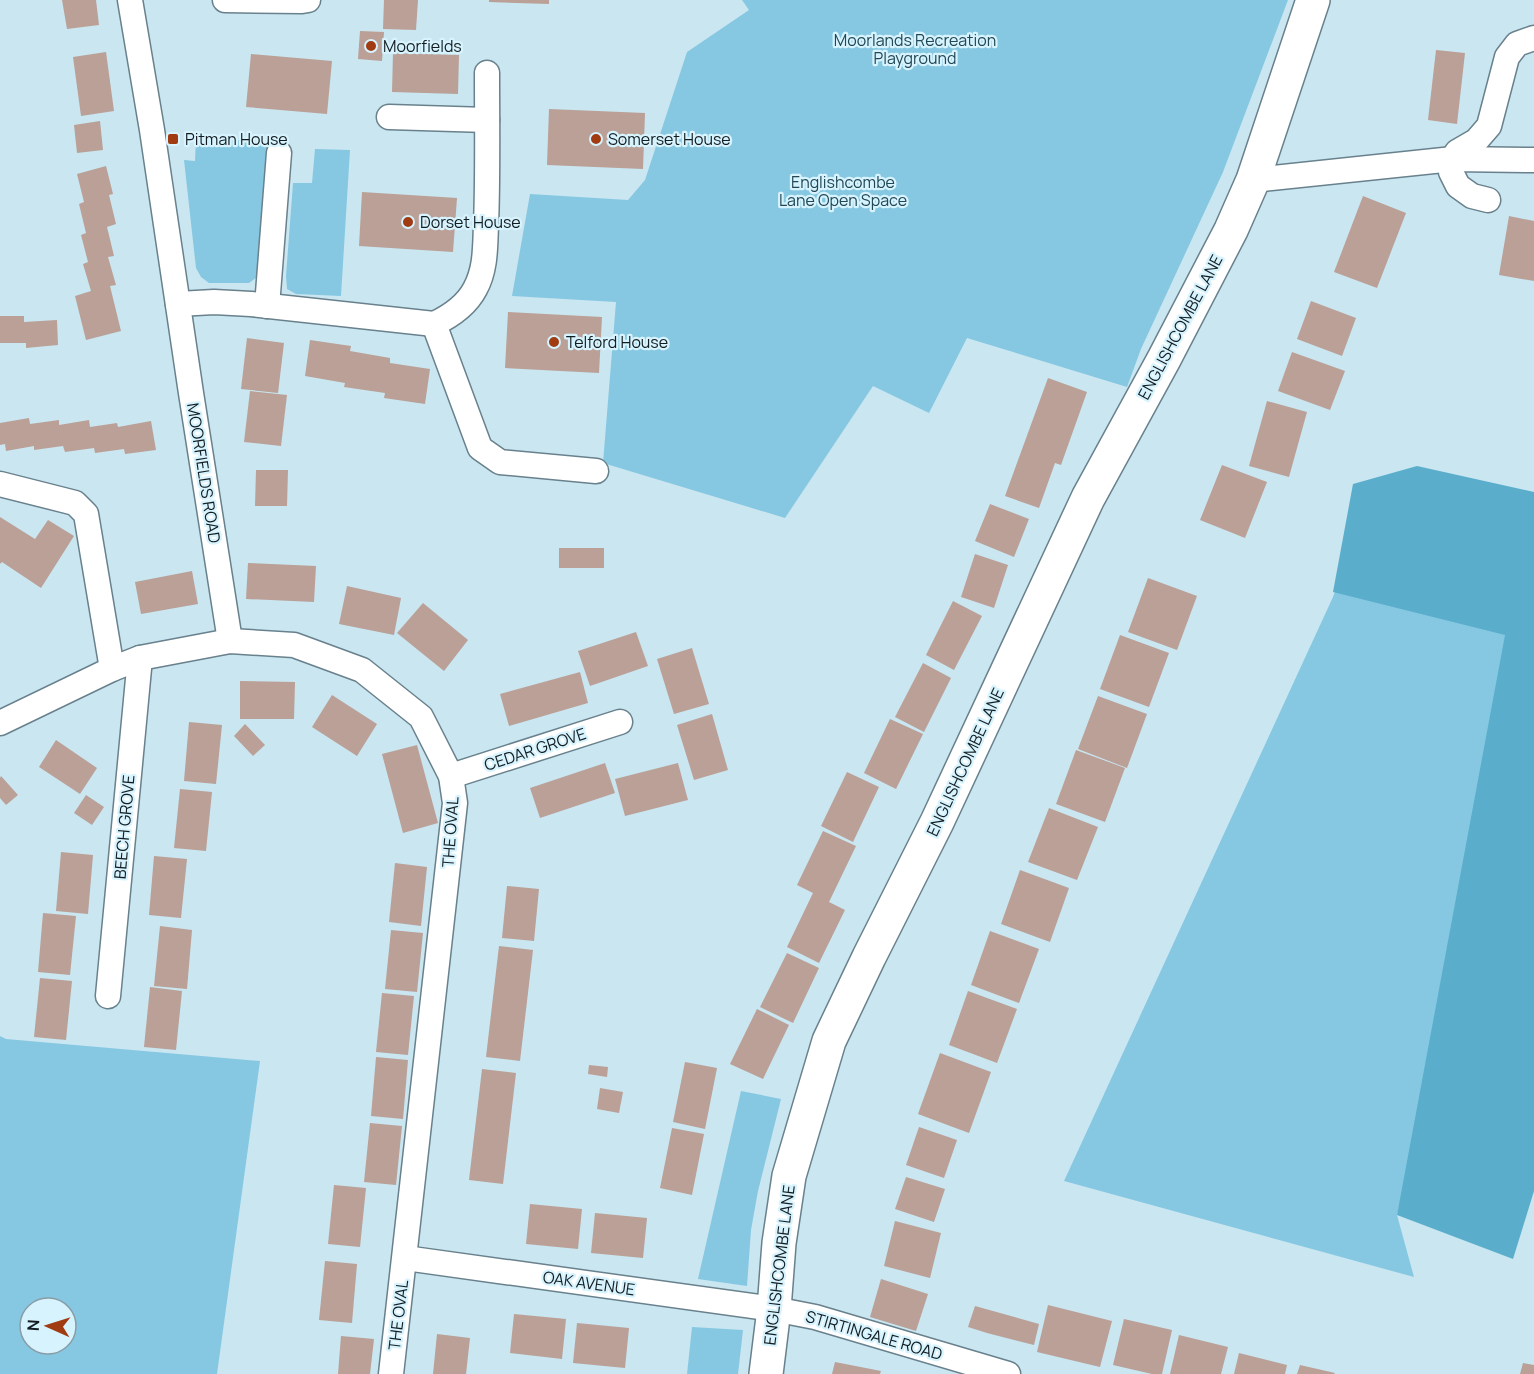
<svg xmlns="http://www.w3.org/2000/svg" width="1534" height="1374" viewBox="0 0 1534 1374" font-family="Manrope,sans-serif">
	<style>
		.green { fill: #86c8e2; fill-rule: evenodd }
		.forest { fill: #5aaecc }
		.building { fill: #baa097 }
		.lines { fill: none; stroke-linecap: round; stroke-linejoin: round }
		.street-casing { stroke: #68818c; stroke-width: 27 }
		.secondary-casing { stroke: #68818c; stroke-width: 36 }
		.street { stroke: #fff; stroke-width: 24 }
		.secondary { stroke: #fff; stroke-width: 33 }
		.poi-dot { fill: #a13b11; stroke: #d7f3fe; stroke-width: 2 }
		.labels { text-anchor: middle; stroke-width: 4.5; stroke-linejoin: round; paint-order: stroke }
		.park-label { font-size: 16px; fill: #224856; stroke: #d7f3fe }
		.poi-label { font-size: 16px; fill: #131d21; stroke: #d7f3fe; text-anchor: start }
		.street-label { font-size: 16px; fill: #131d21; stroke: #d7f3fe }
	</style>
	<rect width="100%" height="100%" fill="#cae6f1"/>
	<g class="green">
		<polygon points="742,0 1288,0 1223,172 1141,349 1127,387 967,338 929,413 873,386 785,518 603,463 616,302 512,296 530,194 628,200 645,180 687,52 749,10"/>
		<polygon points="196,137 268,142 259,267 257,277 249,283 209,283 201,277 196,268 184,160 195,161"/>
		<polygon points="315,149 350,150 341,296 296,294 287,289 286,276 293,183 312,183"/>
		<polygon points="1341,575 1534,622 1397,1215 1414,1277 1064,1181 1333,597"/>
		<path d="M0,1036l6,3 254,22 -43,313h-217zM30,1308h36v36h-36z"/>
		<polygon points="741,1091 781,1099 758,1191 751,1230 747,1286 698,1279"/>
		<polygon points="692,1327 743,1330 738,1374 687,1374"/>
	</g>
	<polygon class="forest" points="1417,466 1534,492 1534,1191 1513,1259 1397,1215 1505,635 1333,592 1353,484"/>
	<g class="building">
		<polygon points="62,0 96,0 99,25 67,29"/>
		<polygon points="384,0 418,0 416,30 383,29"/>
		<polygon points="489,0 549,0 549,4 489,2"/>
		<polygon points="360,31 384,32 382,61 358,59"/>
		<polygon points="1436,50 1465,53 1457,124 1428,120"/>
		<polygon points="106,52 114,111 81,116 73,57"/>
		<polygon points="393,53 459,55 458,94 392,92"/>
		<polygon points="251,54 332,61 327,114 246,107"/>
		<polygon points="549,109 645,113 643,169 547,165"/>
		<polygon points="100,121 103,150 77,153 74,125"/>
		<polygon points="106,166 113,194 109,195 116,224 107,227 114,256 108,257 116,285 110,286 121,331 86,340 75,296 91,291 83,264 88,262 81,235 86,233 79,204 84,202 77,174"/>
		<polygon points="362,192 457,198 453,252 359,246"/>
		<polygon points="1363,196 1406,213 1377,288 1334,272"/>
		<polygon points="1509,216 1534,221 1534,281 1499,275"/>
		<polygon points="1311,301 1356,318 1342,356 1297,339"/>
		<polygon points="508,312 602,317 599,373 505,368"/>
		<polygon points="0,316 24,316 24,322 57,320 58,345 26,348 26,343 0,343"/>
		<polygon points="247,338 284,343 278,393 241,389"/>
		<polygon points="310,340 351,346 350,351 390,358 390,363 430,369 425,404 384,398 385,393 344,387 345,383 305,376"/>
		<polygon points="1292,352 1345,371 1330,410 1278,391"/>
		<polygon points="1048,378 1087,392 1061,465 1055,463 1039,508 1005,496"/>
		<polygon points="250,391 287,395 281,446 244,442"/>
		<polygon points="1267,401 1307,412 1289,477 1249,466"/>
		<polygon points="29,418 30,424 59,420 59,425 89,420 90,427 117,423 118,427 151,421 156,450 125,454 124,449 95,453 94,448 65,452 63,446 34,450 34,446 6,451 5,444 0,445 0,423"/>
		<polygon points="1222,465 1267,482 1245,538 1200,520"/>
		<polygon points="256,470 288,470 287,506 255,506"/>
		<polygon points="990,504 1029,519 1014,557 975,541"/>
		<polygon points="0,517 35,539 48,520 74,536 41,588 2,562 0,564"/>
		<rect x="559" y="548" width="45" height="20"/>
		<polygon points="975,554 1008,565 994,608 961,597"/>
		<polygon points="248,563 316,566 314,602 246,599"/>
		<polygon points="192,571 198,604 141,614 135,582"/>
		<polygon points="1148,578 1197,596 1177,650 1128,632"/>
		<polygon points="347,586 401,598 394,635 339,624"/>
		<polygon points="953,601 982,616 954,670 926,655"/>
		<polygon points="423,603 468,640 444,671 397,633"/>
		<polygon points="636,632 648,666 590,686 578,651"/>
		<polygon points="1120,635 1169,653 1149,707 1100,689"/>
		<polygon points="692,648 709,704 674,714 657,659"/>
		<polygon points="923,663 951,678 924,732 895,717"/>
		<polygon points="580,672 588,703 509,726 500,694"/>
		<polygon points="240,681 295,682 294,719 240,719"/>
		<polygon points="332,695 377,724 357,756 312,727"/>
		<polygon points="1098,696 1147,714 1127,768 1078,749"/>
		<polygon points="712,714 728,770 694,780 677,725"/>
		<polygon points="890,719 923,734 896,789 864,773"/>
		<polygon points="189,722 222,725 216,784 184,781"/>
		<polygon points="245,724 265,745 253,756 234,736"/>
		<polygon points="56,740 97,768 80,794 39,767"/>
		<polygon points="417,745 438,823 403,833 382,754"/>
		<polygon points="1076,750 1125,768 1105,822 1056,804"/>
		<polygon points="605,763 615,793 540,818 530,788"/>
		<polygon points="678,763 688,800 625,816 615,779"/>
		<polygon points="847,772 879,787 853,842 821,826"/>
		<polygon points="1,776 18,795 6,805 0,798 0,778"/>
		<polygon points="180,789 212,792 206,851 174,848"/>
		<polygon points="86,795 104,807 92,825 74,813"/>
		<polygon points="1049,808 1098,827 1077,880 1028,862"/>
		<polygon points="823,831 856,846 829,902 845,910 819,963 787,947 813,893 797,885"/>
		<polygon points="61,852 93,855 88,914 56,911"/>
		<polygon points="154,856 187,859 181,918 149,915"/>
		<polygon points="395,863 427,867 421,926 389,922"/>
		<polygon points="1020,870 1069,888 1050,942 1001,924"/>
		<polygon points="507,886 539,889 534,941 502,938"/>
		<polygon points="43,913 76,916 70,975 38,972"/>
		<polygon points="160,926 192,930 187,989 154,986"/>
		<polygon points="391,930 423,933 417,992 385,989"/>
		<polygon points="990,931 1039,949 1019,1003 971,985"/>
		<polygon points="499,946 533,950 520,1061 486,1057"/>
		<polygon points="787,953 819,968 793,1023 760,1007"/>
		<polygon points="40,978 72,981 66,1040 34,1037"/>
		<polygon points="150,987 182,991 176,1050 144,1047"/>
		<polygon points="968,991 1017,1009 997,1063 949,1045"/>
		<polygon points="382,993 414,996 408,1055 376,1052"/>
		<polygon points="757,1009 789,1025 763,1079 730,1064"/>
		<polygon points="940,1053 991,1072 969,1133 918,1114"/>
		<polygon points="376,1057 408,1060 403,1119 371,1116"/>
		<polygon points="685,1062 717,1068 705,1129 673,1122"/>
		<polygon points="589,1065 608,1067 607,1077 588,1074"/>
		<polygon points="482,1069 516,1073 503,1184 469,1180"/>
		<polygon points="600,1088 623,1092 619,1113 597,1109"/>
		<polygon points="370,1123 402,1126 396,1185 364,1182"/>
		<polygon points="919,1127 957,1140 944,1178 906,1165"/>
		<polygon points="672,1128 704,1134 692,1195 660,1188"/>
		<polygon points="906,1177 945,1189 934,1222 895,1209"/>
		<polygon points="334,1185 366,1188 360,1247 328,1244"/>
		<polygon points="530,1204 582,1209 578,1249 526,1244"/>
		<polygon points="595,1213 647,1218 643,1258 591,1253"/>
		<polygon points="895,1221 941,1233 930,1278 884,1266"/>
		<polygon points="325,1261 357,1264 352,1323 319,1320"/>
		<polygon points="881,1279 928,1294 916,1331 870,1317"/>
		<polygon points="1048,1305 1112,1321 1100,1367 1037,1352"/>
		<polygon points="975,1306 1039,1324 1034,1345 987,1333 968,1327"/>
		<polygon points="514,1314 566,1319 562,1359 510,1353"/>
		<polygon points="1124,1319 1172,1330 1162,1374 1152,1374 1113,1365"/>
		<polygon points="577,1323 629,1328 625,1368 573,1363"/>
		<polygon points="437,1334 470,1338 466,1374 433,1374"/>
		<polygon points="1179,1335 1228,1347 1221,1374 1170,1374"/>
		<polygon points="341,1336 374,1339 370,1374 338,1374"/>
		<polygon points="1239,1353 1287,1365 1285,1374 1234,1374"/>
		<polygon points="835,1362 881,1371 880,1374 832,1374"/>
		<polygon points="1523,1363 1534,1365 1534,1374 1520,1374"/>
		<polygon points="1300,1365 1335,1373 1334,1374 1297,1374"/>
	</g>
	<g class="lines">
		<g class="street-casing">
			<g id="street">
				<polyline points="130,0 152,130 191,393 230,641"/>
				<polyline points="225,0 302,1 308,0"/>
				<polyline points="389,117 487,120"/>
				<polyline points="1253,180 1453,159 1534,160"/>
				<polyline points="1488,200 1472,196 1458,186 1451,172 1453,159 1457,152 1476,141 1489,126 1507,57 1517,44 1534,38"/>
				<path d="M178,304l36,-2 37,2 183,20c17,-8 32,-18 41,-35 11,-20 10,-42 11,-64 2,-50 1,-102 1,-152"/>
				<polyline points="267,306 279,153"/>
				<polyline points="434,324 480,448 500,462 596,471"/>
				<polyline points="0,484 75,503 86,514 112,669"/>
				<polyline points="0,723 112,669 140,658 230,641 294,645 362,670 421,717 451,776 455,803 391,1374"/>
				<polyline points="451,776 620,722"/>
				<polyline points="108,996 140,658"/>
				<polyline points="405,1258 774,1309 815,1317 1008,1374"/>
			</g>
		</g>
		<g class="secondary-casing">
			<polyline id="secondary" points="766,1374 774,1309 779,1243 789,1176 829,1041 869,957 937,822 1088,498 1164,359 1231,230 1253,180 1313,0"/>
		</g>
		<use href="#street" class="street"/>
		<use href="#secondary" class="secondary"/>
	</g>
	<g class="poi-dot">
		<circle cx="371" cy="46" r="6"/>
		<rect x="167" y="133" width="12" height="12" rx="3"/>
		<circle cx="596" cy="139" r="6"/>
		<circle cx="408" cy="222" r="6"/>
		<circle cx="554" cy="342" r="6"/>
	</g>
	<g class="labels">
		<g class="park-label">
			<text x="915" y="46">Moorlands Recreation<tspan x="915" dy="18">Playground</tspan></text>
			<text x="843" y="188">Englishcombe<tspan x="843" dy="18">Lane Open Space</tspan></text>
		</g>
		<g class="poi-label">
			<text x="383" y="52">Moorfields</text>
			<text x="185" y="145">Pitman House</text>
			<text x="608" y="145">Somerset House</text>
			<text x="420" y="228">Dorset House</text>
			<text x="566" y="348">Telford House</text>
		</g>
		<g class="street-label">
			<text transform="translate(1180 327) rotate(-62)" y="6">ENGLISHCOMBE LANE</text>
			<text transform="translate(204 473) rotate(81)" y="6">MOORFIELDS ROAD</text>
			<text transform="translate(535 749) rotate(-18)" y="6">CEDAR GROVE</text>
			<text transform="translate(965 762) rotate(-65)" y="6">ENGLISHCOMBE LANE</text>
			<text transform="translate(124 827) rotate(-85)" y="6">BEECH GROVE</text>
			<text transform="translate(450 832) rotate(-86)" y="6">THE OVAL</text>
			<text transform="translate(779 1265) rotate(-83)" y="6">ENGLISHCOMBE LANE</text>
			<text transform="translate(589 1283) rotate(8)" y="6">OAK AVENUE</text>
			<text transform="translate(398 1315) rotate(-83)" y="6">THE OVAL</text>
			<text transform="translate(874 1335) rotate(16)" y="6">STIRTINGALE ROAD</text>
		</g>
	</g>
	<g transform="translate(48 1326) rotate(273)"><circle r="28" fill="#d7f3fe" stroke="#899da6" stroke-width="1.5"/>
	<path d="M0-4.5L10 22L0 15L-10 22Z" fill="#a13b11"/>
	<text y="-9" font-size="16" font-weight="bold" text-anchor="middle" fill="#131d21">N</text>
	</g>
</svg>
